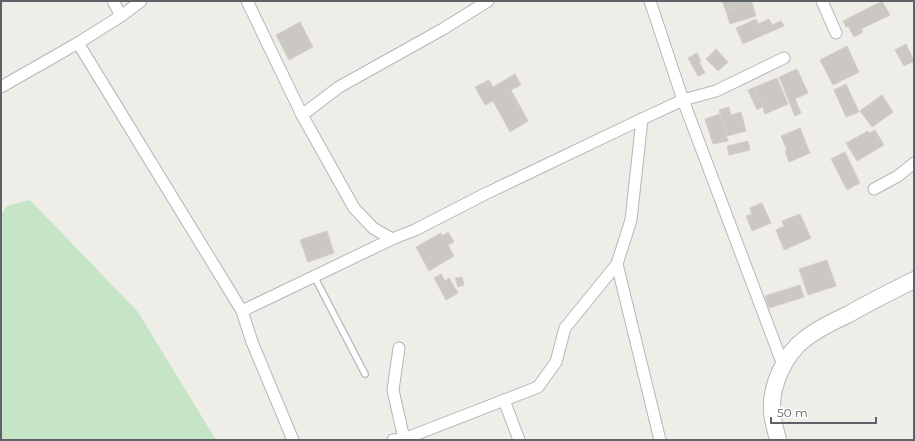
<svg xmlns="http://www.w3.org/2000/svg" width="915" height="441" viewBox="0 0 915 441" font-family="Montserrat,sans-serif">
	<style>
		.green { fill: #c6e4c6 }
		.building { fill: #cbc8c4; stroke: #d3cfc6 }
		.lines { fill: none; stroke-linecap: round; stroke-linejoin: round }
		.lane-casing { stroke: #b4b6ba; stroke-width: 8 }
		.street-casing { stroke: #b4b6ba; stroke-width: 13 }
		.secondary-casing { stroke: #b3b6ba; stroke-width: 18 }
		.lane { stroke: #fff; stroke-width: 5.5 }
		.street { stroke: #fff; stroke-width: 11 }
		.secondary { stroke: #fff; stroke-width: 16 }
	</style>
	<rect width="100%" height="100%" fill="#efede7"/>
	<polygon class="green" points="30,200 138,312 216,440 1,440 1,215 7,206"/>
	<g class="building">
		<polygon points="722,1 751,1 752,3 726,11"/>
		<polygon points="882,1 890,15 861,29 863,32 854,37 848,26 846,27 843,21"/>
		<polygon points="752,3 756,16 730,24 726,11"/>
		<polygon points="756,19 763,35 743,44 736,28"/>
		<polygon points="769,19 772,25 781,21 784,26 763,35 758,24"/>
		<polygon points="300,22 313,47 289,60 276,35"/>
		<polygon points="906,44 914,61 904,66 895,50"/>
		<polygon points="847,46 859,72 833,85 820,60"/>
		<polygon points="716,49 728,62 718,71 706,59"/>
		<polygon points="697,53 701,61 699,62 705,73 698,76 688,58"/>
		<polygon points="797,69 808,93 795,99 801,113 795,116 779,77"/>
		<polygon points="515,74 521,85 511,90 528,121 510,132 493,101 485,105 475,87 489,80 493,87"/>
		<polygon points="777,78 788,104 765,114 755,87"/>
		<polygon points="846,84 859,112 846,117 834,90"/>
		<polygon points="755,87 762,107 757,110 748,90"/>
		<polygon points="882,95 893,112 872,127 860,111"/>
		<polygon points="729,107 731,115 741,112 746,131 727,136 719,110"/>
		<polygon points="720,114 728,141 713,144 705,119"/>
		<polygon points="800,128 810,153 789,162 785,151 787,150 781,136"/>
		<polygon points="875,130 884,145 857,161 846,143 868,131 869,133"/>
		<polygon points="748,141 750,150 729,155 727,146"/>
		<polygon points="845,152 860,183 847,190 831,159"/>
		<polygon points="762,203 771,223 752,231 746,216 752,214 750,208"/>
		<polygon points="800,214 811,238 784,250 776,230 784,226 782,221"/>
		<polygon points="327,231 334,253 308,262 300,240"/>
		<polygon points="448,232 454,242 448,245 454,256 429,271 416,247 441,233 442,236"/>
		<polygon points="827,260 836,286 808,295 799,269"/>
		<polygon points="441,274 445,281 449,278 458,293 446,300 434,278"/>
		<polygon points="462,277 464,285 458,287 455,278"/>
		<polygon points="800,285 804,297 769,308 765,296"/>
	</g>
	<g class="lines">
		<g class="lane-casing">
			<polyline id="lane" points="314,276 365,374"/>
		</g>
		<g class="street-casing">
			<g id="street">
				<polyline points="113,1 121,16"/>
				<polyline points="141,1 121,16 78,43 242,311"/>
				<polyline points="247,1 302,115 354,208 373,228 392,239 415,230 485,194 642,119 683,100 716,91 784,58"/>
				<polyline points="650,1 683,100 783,365"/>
				<polyline points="822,1 836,33"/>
				<polyline points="1,87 78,43"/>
				<polyline points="302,115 339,87 443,29 488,1"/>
				<polyline points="874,189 898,176 914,163"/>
				<polyline points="617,264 660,440"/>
				<polyline points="504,400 519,440"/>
				<polyline points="293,440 252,342 242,311 392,239"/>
				<polyline points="393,440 404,439 393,390 399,348"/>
				<polyline points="405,440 404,439 538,387 556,362 565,328 617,264 631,220 642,119"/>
			</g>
		</g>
		<g class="secondary-casing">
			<path id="secondary" d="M778,440c-2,-9 -5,-18 -6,-27 -2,-26 12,-59 34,-75 13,-10 28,-17 43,-24 21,-12 43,-23 65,-34"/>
		</g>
		<use href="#lane" class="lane"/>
		<use href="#street" class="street"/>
		<use href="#secondary" class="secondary"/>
	</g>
	<rect width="915" height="441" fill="none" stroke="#5e6166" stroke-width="4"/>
	<path d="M771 417v6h105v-6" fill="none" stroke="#5e6166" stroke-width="2"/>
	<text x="777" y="417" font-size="12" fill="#5e6166" stroke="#ffffff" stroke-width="3" paint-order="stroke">50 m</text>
</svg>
